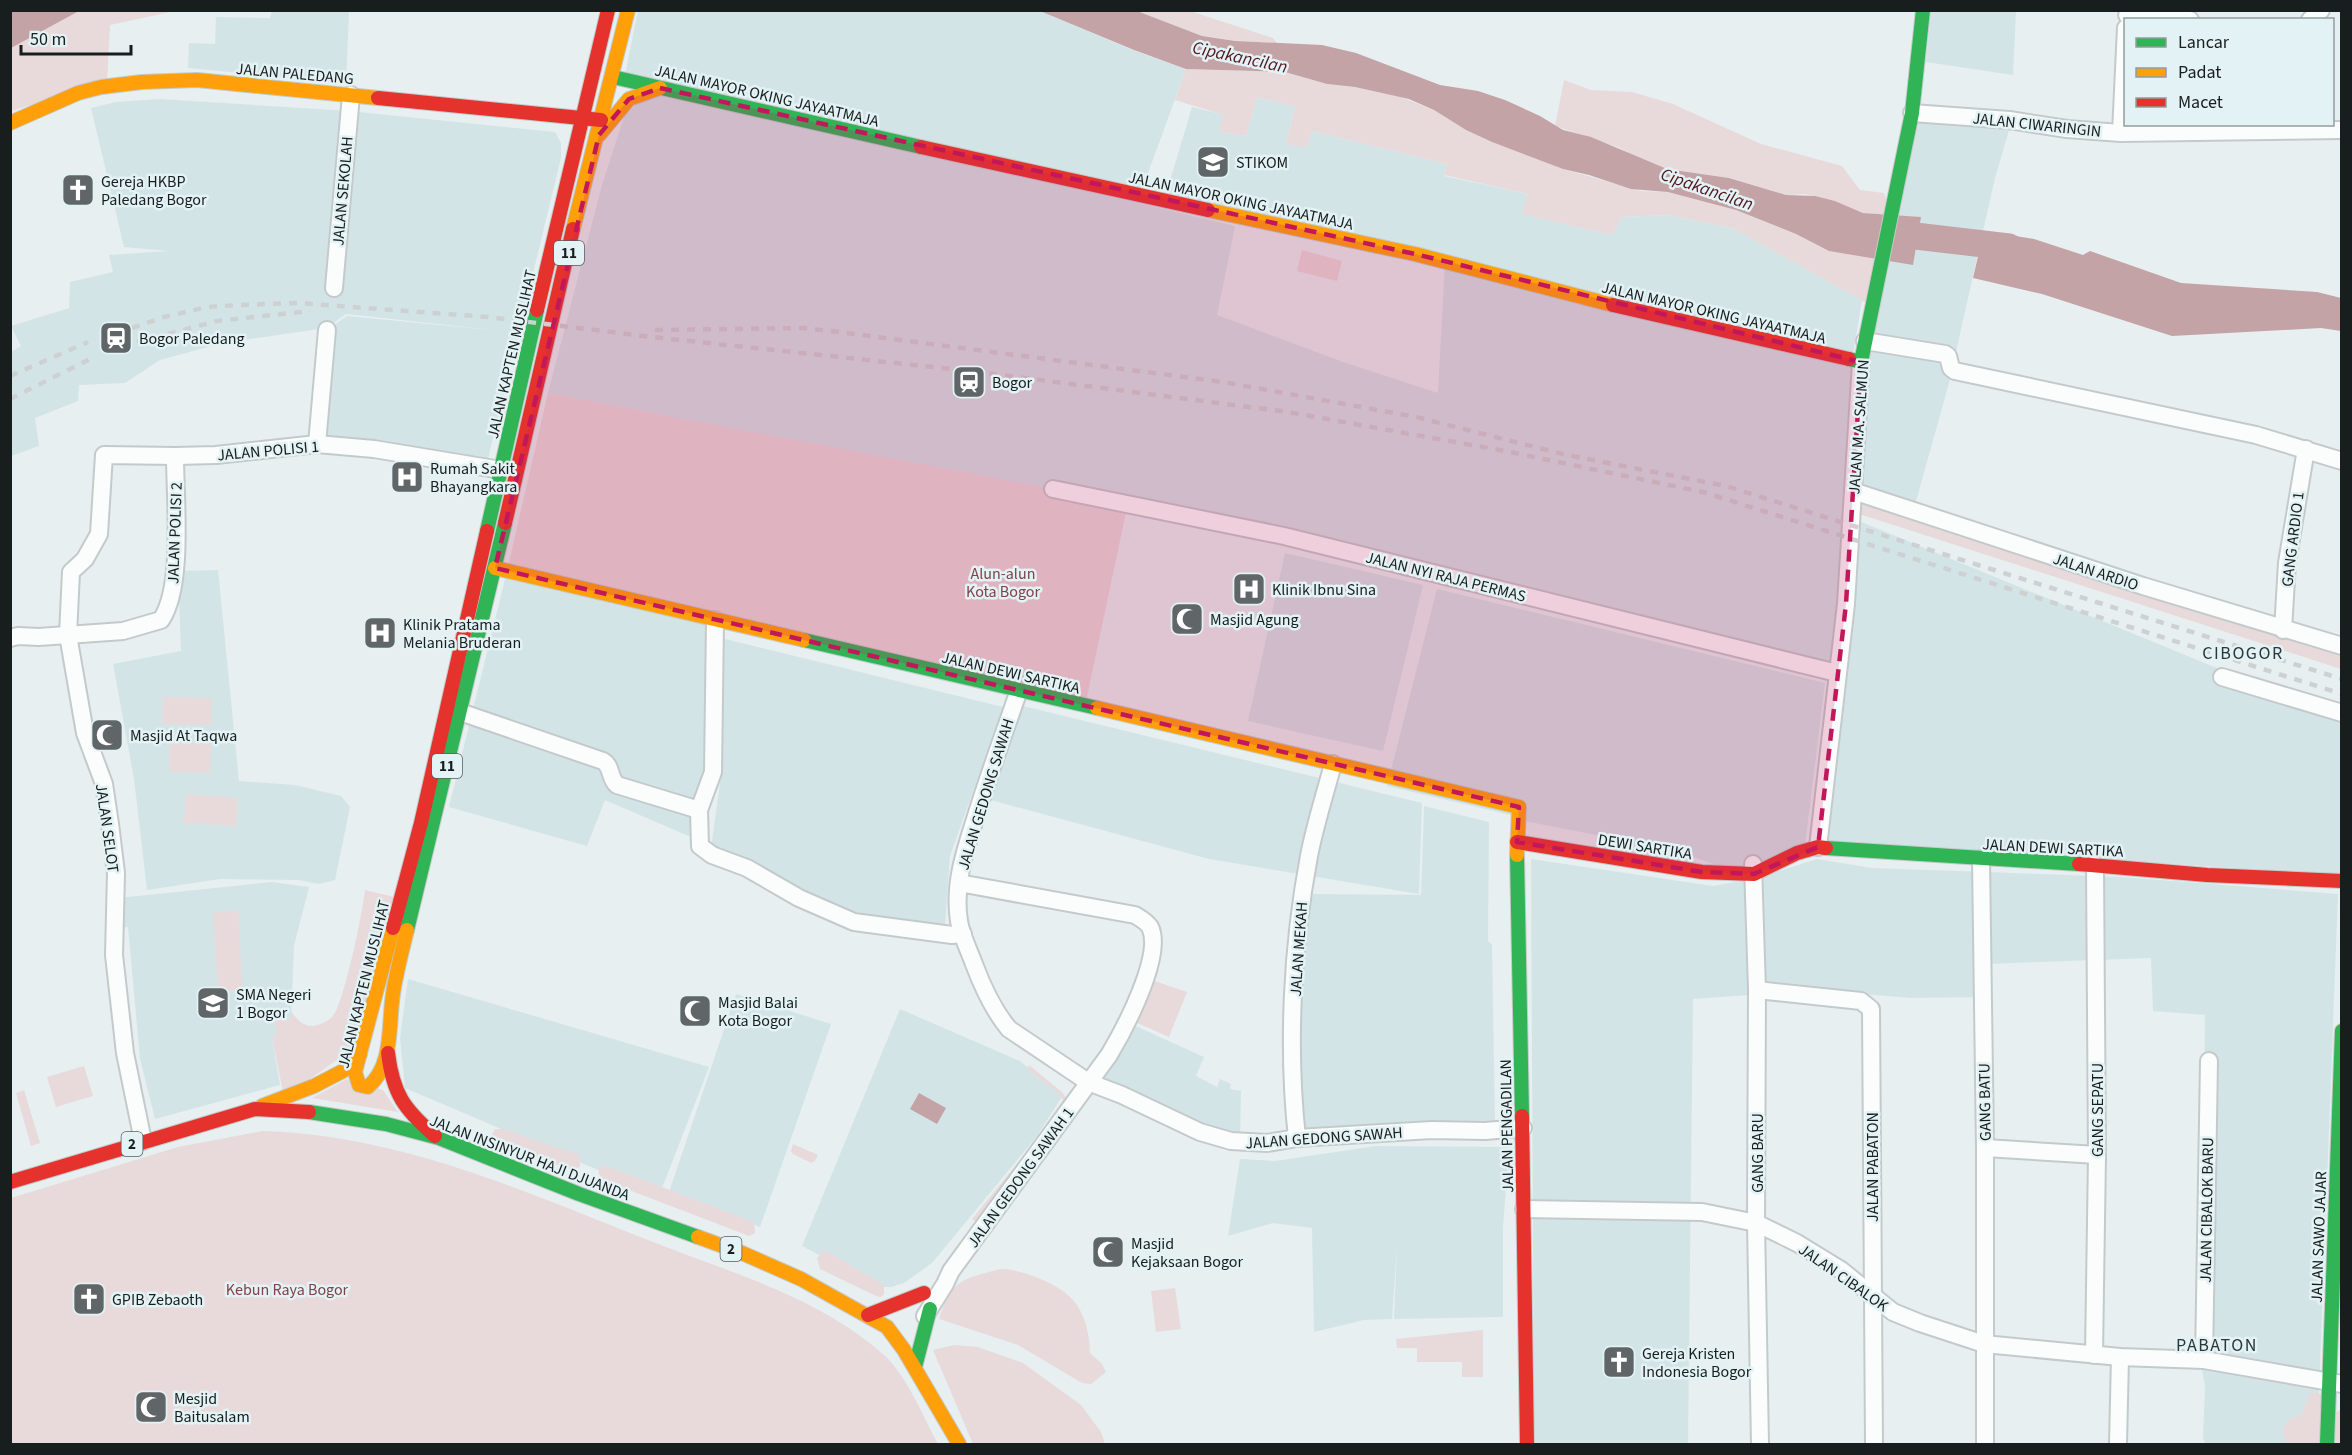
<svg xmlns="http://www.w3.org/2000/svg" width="2352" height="1455" viewBox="0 0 2352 1455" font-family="'Source Sans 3',sans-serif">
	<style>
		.built { fill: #d3e4e7 }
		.green { fill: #e8dadb }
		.water { fill: #c3a3a6 }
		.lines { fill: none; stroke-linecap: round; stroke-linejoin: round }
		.river { stroke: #c3a3a6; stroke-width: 27 }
		.street-casing { stroke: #c4cacb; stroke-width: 20 }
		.fast-casing { stroke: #c4cacb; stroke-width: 16 }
		.slow-casing { stroke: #c4cacb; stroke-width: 16 }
		.jam-casing { stroke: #c4cacb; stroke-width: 16 }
		.street { stroke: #fbfdfd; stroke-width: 16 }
		.fast { stroke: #30b455; stroke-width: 14 }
		.slow { stroke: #ff9f0a; stroke-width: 14 }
		.jam { stroke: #e5322d; stroke-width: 14 }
		.rail { stroke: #ced1d1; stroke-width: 4.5; stroke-dasharray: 8 8; stroke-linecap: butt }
		.marked { fill: #c2185b; fill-opacity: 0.2; stroke: #c2185b; stroke-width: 4.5; stroke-dasharray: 12 8; stroke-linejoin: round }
		.labels { text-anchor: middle; stroke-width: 5; stroke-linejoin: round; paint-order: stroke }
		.shield { fill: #e3f2f4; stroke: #555d5e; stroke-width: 1.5 }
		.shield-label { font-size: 15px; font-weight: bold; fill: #181d1e }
		.street-label { font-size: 16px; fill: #181d1e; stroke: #e3f2f4 }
		.poi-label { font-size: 16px; fill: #181d1e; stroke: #e3f2f4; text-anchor: start }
		.park-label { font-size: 16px; fill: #814147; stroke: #e3f2f4 }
		.water-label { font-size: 18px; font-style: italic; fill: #52161f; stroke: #e3f2f4 }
		.neighbourhood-label { font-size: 18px; letter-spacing: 1.5px; fill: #2b3638; stroke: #e3f2f4 }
	</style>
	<rect width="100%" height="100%" fill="#e7eff0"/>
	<g class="built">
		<polygon points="638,10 1040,11 1135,51 1186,69 1140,195 624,80"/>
		<polygon points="272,11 349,11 346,83 188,68 189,43 215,44 216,17 270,18"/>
		<polygon points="1931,11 2016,11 2013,75 1926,62"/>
		<polygon points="656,89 1235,226 1217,315 1343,362 1438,393 1445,262 1166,194 1192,107 1225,115 1219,131 1246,136 1257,97 1295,107 1286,144 1312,131 1447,164 1444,176 1528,194 1523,214 1612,235 1622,217 1668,215 1732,228 1862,300 1852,360 1844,493 1851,495 1837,673 1284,536 548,393 602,185 625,114"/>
		<polygon points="160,99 349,111 555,132 561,143 561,158 486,467 317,444 327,330 347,316 502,331 346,314 326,328 222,343 160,360 125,383 79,385 78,401 35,418 39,446 11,456 11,352 21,346 11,326 69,308 70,282 113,272 109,255 169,251 124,247 91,108 116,102"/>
		<polygon points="1912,113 2012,120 1995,178 1949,383 1913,512 1853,491 1861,362"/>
		<polygon points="1854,519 2341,719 2341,875 1823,841"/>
		<polygon points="1285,553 1423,585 1383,751 1248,721"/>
		<polygon points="218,570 239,781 295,785 341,796 350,807 335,880 319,884 299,880 220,879 147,890 134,779 113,664 181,651 178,571"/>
		<polygon points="507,571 715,620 713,697 700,841 605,800 587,846 449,807"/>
		<polygon points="1437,589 1825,683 1804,853 1744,874 1696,858 1606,837 1525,821 1519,817 1387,786"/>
		<polygon points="717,637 1003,707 950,856 945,924 877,918 812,899 710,855 721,776"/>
		<polygon points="1019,705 1422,803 1419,894 1209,859 987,799"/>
		<polygon points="1424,806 1489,822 1488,941 1492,945 1495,1123 1303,1134 1301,1024 1307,920 1313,894 1421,895"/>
		<polygon points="1531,859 1713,886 1758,878 1817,859 1872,868 2121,877 2338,894 2317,1444 2206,1444 2203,1439 2205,1386 2202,1370 2205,1015 2153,1011 2151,958 1986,964 1986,997 1911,998 1816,990 1693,999 1688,1444 1534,1444"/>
		<polygon points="272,882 309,887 294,946 291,1019 276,1036 272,1037 280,1085 155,1119 140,1059 128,927 118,928 118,898"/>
		<polygon points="408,979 709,1067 659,1196 405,1088 400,1038"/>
		<polygon points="736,994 831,1024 760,1227 668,1195"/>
		<polygon points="900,1009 1020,1061 1060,1093 1061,1098 1037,1136 932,1263 904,1283 891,1287 881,1287 802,1246"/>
		<polygon points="1131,1024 1204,1057 1196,1076 1217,1087 1220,1079 1231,1084 1230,1089 1241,1091 1240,1142 1169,1119 1104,1079"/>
		<polygon points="1376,1146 1509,1147 1503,1227 1503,1317 1394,1319 1397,1247 1392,1319 1364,1320 1314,1332 1312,1228 1273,1223 1228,1236 1240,1159 1275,1161"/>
	</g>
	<g class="green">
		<polygon points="79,11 175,11 110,25 107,82 11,111 10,48"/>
		<polygon points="1137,11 1190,11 1273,38 1277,43 1235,41 1202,36"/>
		<polygon points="1186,69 1285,72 1327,84 1355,87 1401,97 1434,110 1466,130 1492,142 1563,169 1641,191 1668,192 1695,198 1736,210 1796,234 1821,247 1882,259 1872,306 1732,228 1668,215 1622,217 1612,235 1522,214 1528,194 1444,175 1447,164 1312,131 1306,148 1286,144 1295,107 1257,97 1246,136 1219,131 1224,115 1175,100"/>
		<polygon points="1564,80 1591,90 1632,92 1673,104 1761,144 1842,166 1860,190 1884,193 1891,215 1863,213 1835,201 1805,194 1786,195 1729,178 1667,169 1637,158 1620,148 1555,126"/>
		<polygon points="1302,250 1342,261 1337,281 1297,271"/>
		<polygon points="548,393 1128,503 1085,706 507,571"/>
		<polygon points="1853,499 2341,651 2341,669 1853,512"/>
		<polygon points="163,697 212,698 211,725 162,724"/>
		<polygon points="170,742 211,743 210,773 169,772"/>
		<polygon points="186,794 238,798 236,826 184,823"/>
		<path d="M365,890l37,9 -38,142 -80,56 -12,-60 4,-1v-17h15v-8c5,8 12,15 22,15 6,-1 16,-5 20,-10 11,-13 30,-105 32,-126z"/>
		<polygon points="239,911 242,991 218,992 213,912"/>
		<polygon points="1149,979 1187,992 1169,1037 1135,1022"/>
		<polygon points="1029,1065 1062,1092 1066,1098 1065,1104 1042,1140 976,1222 972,1219 1038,1138 1063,1100 1057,1092 1027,1069"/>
		<polygon points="84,1066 93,1096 56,1107 47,1077"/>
		<polygon points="347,1079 383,1090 398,1112 312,1098"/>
		<polygon points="24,1090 40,1143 31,1146 16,1093"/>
		<polygon points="495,1129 503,1129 580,1155 580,1166 576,1170 569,1169 495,1142 490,1138"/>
		<path d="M263,1131c139,4 268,63 395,113 78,30 163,55 226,111 22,19 40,64 54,89h-927v-246l167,-51z"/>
		<polygon points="793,1144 818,1155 815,1161 811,1163 793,1154 791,1151"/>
		<polygon points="601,1166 607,1166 751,1221 754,1224 755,1233 749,1236 603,1180 598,1173"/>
		<polygon points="823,1252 828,1252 884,1285 884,1294 881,1297 876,1296 820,1269 817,1258"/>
		<path d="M1001,1269c20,0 59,15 72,31 12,13 17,36 17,53l12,11 4,8 -15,12 -9,-1 -64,-38 -79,-26c12,-40 24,-40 62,-50z"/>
		<polygon points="1175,1288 1181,1329 1156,1332 1151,1291"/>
		<polygon points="1483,1330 1483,1377 1462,1377 1462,1362 1417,1362 1417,1348 1397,1348 1396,1339"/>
		<polygon points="954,1345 978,1347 1023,1363 1081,1405 1101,1432 1105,1444 973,1444 933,1350"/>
		<polygon points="2313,1392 2320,1394 2337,1412 2341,1409 2341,1444 2287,1444 2282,1429 2290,1419 2302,1414 2308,1396"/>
	</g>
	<g class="water">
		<polygon points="14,10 79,10 79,11 11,48 11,12"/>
		<polygon points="1040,11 1137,11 1202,36 1235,41 1322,45 1356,53 1440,85 1478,91 1505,100 1540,116 1563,130 1591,137 1667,169 1729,178 1786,195 1815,196 1835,201 1863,213 1921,217 1913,265 1829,251 1796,234 1736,210 1668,192 1631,189 1589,175 1563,169 1492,142 1466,130 1434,110 1409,99 1355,87 1327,84 1285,72 1186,69 1134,50"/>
		<polygon points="1984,231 2034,239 2083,255 2090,251 2181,283 2317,292 2341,298 2341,331 2321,328 2172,336 2042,294 1973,278"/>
		<polygon points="919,1093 946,1108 937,1124 910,1109"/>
	</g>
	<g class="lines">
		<polyline class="river" points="1881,232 2009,247 2015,250"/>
		<g class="street-casing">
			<g id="street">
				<polyline points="2127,15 2190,20"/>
				<polyline points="2310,20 2321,10"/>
				<polyline points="1912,113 2009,120 2067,129 2121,133 2342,130"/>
				<polyline points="2121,133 2126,28"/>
				<polyline points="334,288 351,95"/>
				<polyline points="1865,341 1945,354 1948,356 1951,368 1955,371 2256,435 2342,461"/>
				<polyline points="317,444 327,330"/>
				<polyline points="1053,489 1284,536 1837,673"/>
				<polyline points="1853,491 2143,586 2342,646"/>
				<polyline points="715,620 713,772 699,810 700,846 712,855 747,868 799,898 854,922 952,935 963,934"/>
				<polyline points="2283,630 2287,563 2306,449"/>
				<path d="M10,638l8,-2 21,1 84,-6 38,-11c23,-33 14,-122 14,-164"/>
				<polyline points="2222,677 2342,713"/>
				<path d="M1019,690c-14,41 -29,81 -42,123 -11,35 -24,70 -18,108 2,14 10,29 15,43 9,24 19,46 35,65l79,53 34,13 78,37 31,9 36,2 30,-5 135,-8 53,1 38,-3"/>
				<path d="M460,712l143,49c9,5 6,17 14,24l82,25"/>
				<polyline points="1818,847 1846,604 1861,362"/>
				<polyline points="1981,859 1985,1148 1985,1444"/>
				<polyline points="1753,864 1757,990 1756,1223 1760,1444"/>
				<polyline points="1757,990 1861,1001 1871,1009 1874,1444"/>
				<path d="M1297,1138c-10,-91 -5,-192 12,-282 6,-31 16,-62 24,-92"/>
				<polyline points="143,1141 125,1053 114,955 116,873 110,824 104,784 85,733 68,635 71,572 85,559 99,534 104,455 175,456 216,455 317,444 374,449 501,470"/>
				<polyline points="1985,1148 2097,1155"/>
				<polyline points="1524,1209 1702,1212 1756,1223 1797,1243 1841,1270 1893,1312 1920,1323 1984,1344 2120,1357 2204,1360 2342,1384"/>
				<path d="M925,1316l20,-32 6,-13 158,-216c15,-25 55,-100 41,-128 -3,-5 -10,-9 -15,-12l-176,-32"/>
				<polyline points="2094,1355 2097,1155 2095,865"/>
				<polyline points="2204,1360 2209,1061"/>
				<polyline points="2118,1444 2120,1357"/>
			</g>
		</g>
		<g class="fast-casing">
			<g id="fast">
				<polyline points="613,77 921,147"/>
				<polyline points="1849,359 1861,362 1912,113 1923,10"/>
				<polyline points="487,531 537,310"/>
				<polyline points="804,640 1097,708"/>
				<polyline points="1826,848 2079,864"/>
				<polyline points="1517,855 1522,1116"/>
				<polyline points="407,930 505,523"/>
				<polyline points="309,1112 386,1124 439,1138 579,1194 698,1237"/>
				<polyline points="915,1367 930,1309"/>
				<polyline points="2327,1444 2342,1031"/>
			</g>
		</g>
		<g class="slow-casing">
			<g id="slow">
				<polyline points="10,123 78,93 101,87 142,82 197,80 378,98"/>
				<polyline points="599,135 629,99 660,88"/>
				<polyline points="1208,210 1415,254 1613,305"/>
				<polyline points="573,229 628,10"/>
				<polyline points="495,568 804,640"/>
				<polyline points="1097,708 1519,807 1517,855"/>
				<path d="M393,928l-38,144 4,13 9,2c26,-22 20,-62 25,-93 3,-21 9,-43 14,-64"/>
				<polyline points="262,1106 314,1086 343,1071 360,1054"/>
				<polyline points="698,1237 742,1253 801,1279 887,1327 904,1350 959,1444"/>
			</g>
		</g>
		<g class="jam-casing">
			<g id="jam">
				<polyline points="378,98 601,120"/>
				<polyline points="921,147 1208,210"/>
				<polyline points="1613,305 1849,359"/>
				<polyline points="537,310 608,10"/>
				<polyline points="505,523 573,229"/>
				<polyline points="1517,842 1702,872 1754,874 1797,853 1818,847 1826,848"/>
				<polyline points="2079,864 2207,875 2342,881"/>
				<polyline points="393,928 421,823 487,531"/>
				<path d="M388,1053c5,41 16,56 47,83"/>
				<polyline points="1522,1116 1527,1444"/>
				<polyline points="10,1182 255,1109 309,1112"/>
				<polyline points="868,1315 924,1293"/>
			</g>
		</g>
		<use href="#street" class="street"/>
		<use href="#fast" class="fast"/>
		<use href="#slow" class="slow"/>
		<use href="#jam" class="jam"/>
		<g class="rail">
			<polyline points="132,328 164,317 207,307 239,305 298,303 488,317 652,337 970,371 1288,412 1505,451 1703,492 2342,694"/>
			<polyline points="655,330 803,328 831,331 1223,382 1416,417 1567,455 1726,486 2342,679"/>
			<polyline points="137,342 217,321 310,311"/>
			<polyline points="10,376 88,342"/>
			<polyline points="10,399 94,357"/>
		</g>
	</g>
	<path class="marked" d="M660,88l755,166 446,108 -15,242 -28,243 -64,27 -52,-2 -185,-30 2,-35 -1024,-239 104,-433 30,-36z"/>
	<defs>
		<g id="university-square" transform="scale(1.725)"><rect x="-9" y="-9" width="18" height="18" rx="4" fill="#606668" stroke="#e3f2f4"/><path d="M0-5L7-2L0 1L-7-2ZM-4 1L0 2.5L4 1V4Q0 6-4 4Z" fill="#fff"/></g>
		<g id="church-square" transform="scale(1.725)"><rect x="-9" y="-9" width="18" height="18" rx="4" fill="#606668" stroke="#e3f2f4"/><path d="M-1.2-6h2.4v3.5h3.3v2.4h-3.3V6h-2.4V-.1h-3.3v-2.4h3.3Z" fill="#fff"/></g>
		<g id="station-square" transform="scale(1.725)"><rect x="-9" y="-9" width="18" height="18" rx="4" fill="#606668" stroke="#e3f2f4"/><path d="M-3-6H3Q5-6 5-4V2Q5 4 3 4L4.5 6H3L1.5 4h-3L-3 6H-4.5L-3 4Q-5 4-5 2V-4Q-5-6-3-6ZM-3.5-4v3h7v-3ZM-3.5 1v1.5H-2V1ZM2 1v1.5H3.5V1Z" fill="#fff"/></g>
		<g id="hospital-square" transform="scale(1.725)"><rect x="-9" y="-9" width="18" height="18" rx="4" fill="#606668" stroke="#e3f2f4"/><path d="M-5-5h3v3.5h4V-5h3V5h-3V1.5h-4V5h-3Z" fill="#fff"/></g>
		<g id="mosque-square" transform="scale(1.725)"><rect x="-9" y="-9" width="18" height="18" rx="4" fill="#606668" stroke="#e3f2f4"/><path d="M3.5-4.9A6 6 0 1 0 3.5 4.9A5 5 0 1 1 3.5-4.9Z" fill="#fff"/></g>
		<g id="school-square" transform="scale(1.725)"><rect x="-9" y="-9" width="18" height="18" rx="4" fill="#606668" stroke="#e3f2f4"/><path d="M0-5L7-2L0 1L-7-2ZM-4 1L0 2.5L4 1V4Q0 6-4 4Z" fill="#fff"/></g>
	</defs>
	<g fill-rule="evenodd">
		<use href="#university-square" x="1213" y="162"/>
		<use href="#church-square" x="78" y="190"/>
		<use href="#station-square" x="116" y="338"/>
		<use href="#station-square" x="969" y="382"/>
		<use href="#hospital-square" x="407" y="477"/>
		<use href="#hospital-square" x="1249" y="589"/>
		<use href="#mosque-square" x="1187" y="619"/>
		<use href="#hospital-square" x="380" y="633"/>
		<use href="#mosque-square" x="107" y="735"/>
		<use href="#school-square" x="213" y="1003"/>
		<use href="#mosque-square" x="695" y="1011"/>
		<use href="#mosque-square" x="1108" y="1252"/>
		<use href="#church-square" x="89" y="1299"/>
		<use href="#church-square" x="1619" y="1362"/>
		<use href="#mosque-square" x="151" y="1407"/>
	</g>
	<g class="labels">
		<g class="shield">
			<rect x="554" y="241" width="30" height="24" rx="4.5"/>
			<rect x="432" y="754" width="30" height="24" rx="4.5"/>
			<rect x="121.5" y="1132" width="21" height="24" rx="4.5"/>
			<rect x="720.5" y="1237" width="21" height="24" rx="4.5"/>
		</g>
		<g class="shield-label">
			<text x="569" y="258">11</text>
			<text x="447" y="771">11</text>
			<text x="132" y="1149">2</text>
			<text x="731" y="1254">2</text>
		</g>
		<g class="street-label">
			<text transform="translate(295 73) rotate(5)" y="6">JALAN PALEDANG</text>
			<text transform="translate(767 95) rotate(13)" y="6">JALAN MAYOR OKING JAYAATMAJA</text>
			<text transform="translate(2037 124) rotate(6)" y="6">JALAN CIWARINGIN</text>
			<text transform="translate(342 191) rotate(-85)" y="6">JALAN SEKOLAH</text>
			<text transform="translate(1241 200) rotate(12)" y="6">JALAN MAYOR OKING JAYAATMAJA</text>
			<text transform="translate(1714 312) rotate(13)" y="6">JALAN MAYOR OKING JAYAATMAJA</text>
			<text transform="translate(511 354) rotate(-77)" y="6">JALAN KAPTEN MUSLIHAT</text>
			<text transform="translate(1858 427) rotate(-86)" y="6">JALAN M.A. SALMUN</text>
			<text transform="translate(268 450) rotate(-5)" y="6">JALAN POLISI 1</text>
			<text transform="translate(174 533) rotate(-88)" y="6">JALAN POLISI 2</text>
			<text transform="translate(2292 539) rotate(-83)" y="6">GANG ARDIO 1</text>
			<text transform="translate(2096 571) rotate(18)" y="6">JALAN ARDIO</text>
			<text transform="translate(1446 576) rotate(14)" y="6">JALAN NYI RAJA PERMAS</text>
			<text transform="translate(1011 672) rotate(13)" y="6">JALAN DEWI SARTIKA</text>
			<text transform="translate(985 794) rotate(-73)" y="6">JALAN GEDONG SAWAH</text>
			<text transform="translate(108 828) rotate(82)" y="6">JALAN SELOT</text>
			<text transform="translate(1645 846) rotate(9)" y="6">DEWI SARTIKA</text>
			<text transform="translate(2053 847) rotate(3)" y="6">JALAN DEWI SARTIKA</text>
			<text transform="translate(1298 949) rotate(-86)" y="6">JALAN MEKAH</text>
			<text transform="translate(363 984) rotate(-76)" y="6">JALAN KAPTEN MUSLIHAT</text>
			<text transform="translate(1984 1102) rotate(-91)" y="6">GANG BATU</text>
			<text transform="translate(2097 1110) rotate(-90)" y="6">GANG SEPATU</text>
			<text transform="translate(1506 1126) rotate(-91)" y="6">JALAN PENGADILAN</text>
			<text transform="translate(1324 1137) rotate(-4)" y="6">JALAN GEDONG SAWAH</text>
			<text transform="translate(1757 1153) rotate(-90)" y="6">GANG BARU</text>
			<text transform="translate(530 1157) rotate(21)" y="6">JALAN INSINYUR HAJI DJUANDA</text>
			<text transform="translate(1872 1167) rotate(-90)" y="6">JALAN PABATON</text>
			<text transform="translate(1020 1177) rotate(-54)" y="6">JALAN GEDONG SAWAH 1</text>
			<text transform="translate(2206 1210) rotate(-89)" y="6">JALAN CIBALOK BARU</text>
			<text transform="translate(2318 1237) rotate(-88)" y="6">JALAN SAWO JAJAR</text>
			<text transform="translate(1844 1277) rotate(35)" y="6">JALAN CIBALOK</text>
		</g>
		<g class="poi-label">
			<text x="1236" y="168">STIKOM</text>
			<text x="101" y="187">Gereja HKBP<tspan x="101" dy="18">Paledang Bogor</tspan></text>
			<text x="139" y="344">Bogor Paledang</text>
			<text x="992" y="388">Bogor</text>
			<text x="430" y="474">Rumah Sakit<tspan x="430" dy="18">Bhayangkara</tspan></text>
			<text x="1272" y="595">Klinik Ibnu Sina</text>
			<text x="1210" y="625">Masjid Agung</text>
			<text x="403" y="630">Klinik Pratama<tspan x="403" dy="18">Melania Bruderan</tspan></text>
			<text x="130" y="741">Masjid At Taqwa</text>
			<text x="236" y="1000">SMA Negeri<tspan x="236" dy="18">1 Bogor</tspan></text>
			<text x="718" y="1008">Masjid Balai<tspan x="718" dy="18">Kota Bogor</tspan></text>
			<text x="1131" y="1249">Masjid<tspan x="1131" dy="18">Kejaksaan Bogor</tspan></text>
			<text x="112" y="1305">GPIB Zebaoth</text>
			<text x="1642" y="1359">Gereja Kristen<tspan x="1642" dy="18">Indonesia Bogor</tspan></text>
			<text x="174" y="1404">Mesjid<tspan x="174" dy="18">Baitusalam</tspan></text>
		</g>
		<g class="park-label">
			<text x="1003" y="579">Alun-alun<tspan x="1003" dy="18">Kota Bogor</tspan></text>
			<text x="287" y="1295">Kebun Raya Bogor</text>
		</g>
		<g class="water-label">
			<text transform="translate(1240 57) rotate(12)" y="6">Cipakancilan</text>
			<text transform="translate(1707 189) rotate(19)" y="6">Cipakancilan</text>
		</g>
		<g class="neighbourhood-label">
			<text x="2243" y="659">CIBOGOR</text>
			<text x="2217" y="1351">PABATON</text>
		</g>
	</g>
	<rect width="2352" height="1455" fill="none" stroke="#181d1e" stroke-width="24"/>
	<rect x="2124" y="18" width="210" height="108" fill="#e3f2f4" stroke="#929d9e" stroke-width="1.5"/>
	<rect x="2136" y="38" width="30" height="9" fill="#30b455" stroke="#929d9e" stroke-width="1.5"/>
	<text x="2178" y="48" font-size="18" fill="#181d1e">Lancar</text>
	<rect x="2136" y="68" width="30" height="9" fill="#ff9f0a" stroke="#929d9e" stroke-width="1.5"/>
	<text x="2178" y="78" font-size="18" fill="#181d1e">Padat</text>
	<rect x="2136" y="98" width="30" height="9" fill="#e5322d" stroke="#929d9e" stroke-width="1.5"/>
	<text x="2178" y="108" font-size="18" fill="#181d1e">Macet</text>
	<path d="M21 45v9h110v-9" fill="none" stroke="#181d1e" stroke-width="3"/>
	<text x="30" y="45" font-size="18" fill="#181d1e" stroke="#e3f2f4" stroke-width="4.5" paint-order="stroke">50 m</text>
</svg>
